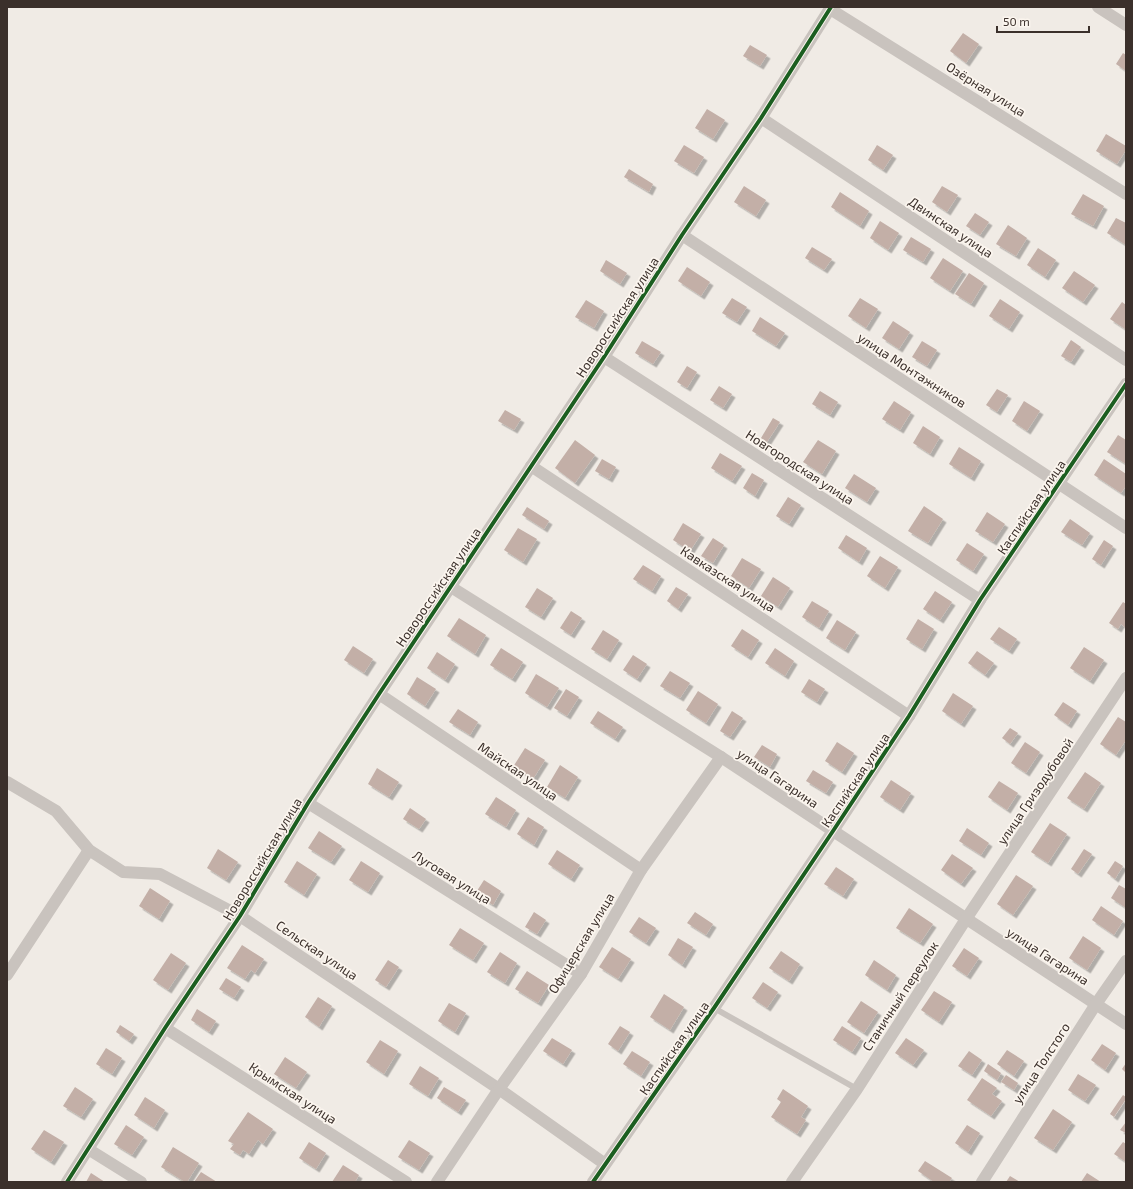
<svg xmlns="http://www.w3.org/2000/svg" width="1133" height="1189" viewBox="0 0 1133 1189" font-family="'Exo 2',sans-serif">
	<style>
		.building { fill: #c3afa7; filter: url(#shadow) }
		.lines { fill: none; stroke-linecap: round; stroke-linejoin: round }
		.lane { stroke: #c9c3be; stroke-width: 6 }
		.street { stroke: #c9c3be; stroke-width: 12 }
		.cycleway-casing { stroke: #fbf5ee; stroke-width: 6 }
		.cycleway { stroke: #1b5e20; stroke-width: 4 }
		.labels { text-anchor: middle; stroke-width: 3.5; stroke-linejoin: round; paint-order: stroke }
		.street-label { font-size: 13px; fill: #3b302b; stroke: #fbf5ee }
	</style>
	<defs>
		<filter id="shadow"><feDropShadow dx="3.5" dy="3.5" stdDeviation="0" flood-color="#0004"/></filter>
	</defs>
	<rect width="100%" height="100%" fill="#f0ebe5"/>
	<g class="building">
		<polygon points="963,33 979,44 966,63 950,51"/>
		<polygon points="750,45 767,55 760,66 743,56"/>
		<polygon points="1123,53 1126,55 1126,71 1116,64"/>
		<polygon points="707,109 725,120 713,139 695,128"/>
		<polygon points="1106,134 1126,146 1126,150 1117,164 1096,151"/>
		<polygon points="684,145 704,157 694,173 674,161"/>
		<polygon points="877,145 893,155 883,170 868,160"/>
		<polygon points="629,169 653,184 649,192 624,177"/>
		<polygon points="744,186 766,200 756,216 734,202"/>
		<polygon points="942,186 958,195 947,212 932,202"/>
		<polygon points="840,192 869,211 860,226 831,207"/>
		<polygon points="1083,194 1104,206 1093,226 1071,214"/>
		<polygon points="975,213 989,222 980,235 966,226"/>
		<polygon points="1116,218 1126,223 1126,245 1107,233"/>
		<polygon points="880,221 899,233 888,250 870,238"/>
		<polygon points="1008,225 1027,238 1016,256 996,244"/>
		<polygon points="911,237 931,249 923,262 903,250"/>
		<polygon points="812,247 832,259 824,270 805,258"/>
		<polygon points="1038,248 1056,260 1045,277 1027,265"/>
		<polygon points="943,258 963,271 950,291 930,278"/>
		<polygon points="606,260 627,273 620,284 600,271"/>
		<polygon points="687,267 710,282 701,296 678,281"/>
		<polygon points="1074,271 1095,285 1083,302 1062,288"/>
		<polygon points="969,273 984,283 971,304 955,294"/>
		<polygon points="732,298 747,307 737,322 722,313"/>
		<polygon points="860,298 878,309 866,328 848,316"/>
		<polygon points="1000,299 1020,312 1009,329 989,316"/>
		<polygon points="586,300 604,311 594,328 575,317"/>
		<polygon points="1122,302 1126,305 1125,329 1110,319"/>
		<polygon points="760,317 785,333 776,346 752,331"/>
		<polygon points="893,321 910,332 899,349 882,338"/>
		<polygon points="1071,340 1081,347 1071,362 1061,356"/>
		<polygon points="642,341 661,352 653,364 635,353"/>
		<polygon points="922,341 937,350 927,366 912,357"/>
		<polygon points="687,366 697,372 687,388 677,382"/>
		<polygon points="719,386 732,394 723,408 710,400"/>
		<polygon points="997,389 1008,395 997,412 986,405"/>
		<polygon points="820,391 838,402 830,415 812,404"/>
		<polygon points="894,401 911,412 900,430 882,419"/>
		<polygon points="1024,401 1040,411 1027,431 1012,421"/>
		<polygon points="505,410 521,419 514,430 498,421"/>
		<polygon points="773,418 780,422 767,442 761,438"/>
		<polygon points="923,426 940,437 930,454 913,443"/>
		<polygon points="1118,435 1126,440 1126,464 1107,452"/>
		<polygon points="575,440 595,455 575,483 555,468"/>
		<polygon points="818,440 836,451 822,474 803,462"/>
		<polygon points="959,447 981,461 971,478 949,464"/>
		<polygon points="720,453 742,466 732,481 711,468"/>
		<polygon points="602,459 616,467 609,479 595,471"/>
		<polygon points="1104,459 1126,474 1126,486 1121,493 1094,475"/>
		<polygon points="752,473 764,480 755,496 743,488"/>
		<polygon points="854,474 876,488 867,502 845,488"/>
		<polygon points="788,497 801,505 789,524 776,516"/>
		<polygon points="924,506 943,519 928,543 908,531"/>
		<polygon points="527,507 549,521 544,529 522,515"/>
		<polygon points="987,512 1005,524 993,542 975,531"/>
		<polygon points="1070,519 1090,533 1082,545 1061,532"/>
		<polygon points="683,523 701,534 690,551 673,540"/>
		<polygon points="518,528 537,539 523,562 504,550"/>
		<polygon points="846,535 867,548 859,562 838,548"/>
		<polygon points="713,538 724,545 713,563 701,556"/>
		<polygon points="1104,540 1113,546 1101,565 1092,559"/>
		<polygon points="967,543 984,554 973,571 956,560"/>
		<polygon points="880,556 898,567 885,588 867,576"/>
		<polygon points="742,558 761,569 749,588 731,576"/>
		<polygon points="643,565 661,576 652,591 633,579"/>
		<polygon points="773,577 790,588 778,607 761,596"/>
		<polygon points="676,587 688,594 678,609 667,601"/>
		<polygon points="537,588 553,598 541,617 525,607"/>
		<polygon points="935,591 952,602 940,620 923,609"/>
		<polygon points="812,601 829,611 819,628 802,617"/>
		<polygon points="1123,602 1126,604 1126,628 1121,624 1118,629 1109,623"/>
		<polygon points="571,611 582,618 571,635 560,628"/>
		<polygon points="459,618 486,635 475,654 447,636"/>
		<polygon points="918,619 934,629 922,649 906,639"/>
		<polygon points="837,620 856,632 845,650 826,638"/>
		<polygon points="999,627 1017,639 1009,651 990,639"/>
		<polygon points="742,629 759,640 748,657 731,646"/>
		<polygon points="603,630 619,640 607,659 591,649"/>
		<polygon points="353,646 373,659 364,673 344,660"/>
		<polygon points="1084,647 1104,660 1090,681 1070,668"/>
		<polygon points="501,648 523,662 512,679 490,665"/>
		<polygon points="775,648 794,661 785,676 765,663"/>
		<polygon points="977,651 994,663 985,675 968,663"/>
		<polygon points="437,652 455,664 445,680 427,668"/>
		<polygon points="633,655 647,664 637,679 623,670"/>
		<polygon points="670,671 690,683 680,698 660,686"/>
		<polygon points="536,674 559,688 547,707 525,693"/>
		<polygon points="417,677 436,689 425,706 407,694"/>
		<polygon points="809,679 825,689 817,702 801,692"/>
		<polygon points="566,689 579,697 567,716 554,708"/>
		<polygon points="698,691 718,704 706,723 686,710"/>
		<polygon points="953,693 973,706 961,724 942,711"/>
		<polygon points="1063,702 1077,711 1068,725 1054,715"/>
		<polygon points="458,709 478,722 470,735 449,722"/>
		<polygon points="598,711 623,727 615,739 590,723"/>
		<polygon points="732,711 743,718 730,737 720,731"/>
		<polygon points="1118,717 1126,722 1126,740 1116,755 1100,744"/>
		<polygon points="1010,728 1018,733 1010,744 1002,738"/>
		<polygon points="837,742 854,753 842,772 825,761"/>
		<polygon points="1025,742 1040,752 1026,773 1011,763"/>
		<polygon points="762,745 777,754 770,767 754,757"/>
		<polygon points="525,748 545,760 533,779 513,767"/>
		<polygon points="560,765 578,777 565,798 547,787"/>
		<polygon points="377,768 399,782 389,797 368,784"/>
		<polygon points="813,770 833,782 826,793 806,781"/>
		<polygon points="1085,772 1101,783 1084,809 1067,798"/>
		<polygon points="891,780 911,793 900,810 880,797"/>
		<polygon points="999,781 1018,793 1007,810 988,797"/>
		<polygon points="496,797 516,810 506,827 485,814"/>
		<polygon points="410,808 426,819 419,829 403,819"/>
		<polygon points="528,817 544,827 534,845 517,834"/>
		<polygon points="1050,823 1067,834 1048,863 1031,852"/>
		<polygon points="967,828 989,843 981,855 959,841"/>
		<polygon points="319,831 342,846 331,862 308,848"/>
		<polygon points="218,849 238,862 226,880 207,868"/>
		<polygon points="1084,849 1092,854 1078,874 1071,869"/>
		<polygon points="557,850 580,865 571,879 548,864"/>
		<polygon points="952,854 973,868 961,884 941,870"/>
		<polygon points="297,861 317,874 304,895 284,882"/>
		<polygon points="361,861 380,873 368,892 349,880"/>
		<polygon points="1115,861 1123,866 1115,879 1107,873"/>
		<polygon points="836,867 854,879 843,896 824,884"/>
		<polygon points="1016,875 1033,886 1013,915 997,904"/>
		<polygon points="484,880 501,891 493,905 475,894"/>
		<polygon points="1119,885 1126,889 1126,908 1111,898"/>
		<polygon points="150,888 170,901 159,919 139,906"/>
		<polygon points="1101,906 1123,921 1114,935 1092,920"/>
		<polygon points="909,908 933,924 920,943 896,928"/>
		<polygon points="534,912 546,920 537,934 525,927"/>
		<polygon points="695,912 713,924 706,935 687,923"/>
		<polygon points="639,917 656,928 646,943 629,932"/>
		<polygon points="460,928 484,943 473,960 449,945"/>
		<polygon points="1083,936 1101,948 1087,970 1069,958"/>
		<polygon points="678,938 693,947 682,965 668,955"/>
		<polygon points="242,945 264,959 255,973 251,970 245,979 227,968"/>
		<polygon points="612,947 631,959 618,979 599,967"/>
		<polygon points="964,948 979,958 967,976 952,966"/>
		<polygon points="781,951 800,964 789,981 769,968"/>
		<polygon points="500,952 517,963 505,983 487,972"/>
		<polygon points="171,953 186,963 168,990 153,980"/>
		<polygon points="388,960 399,967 386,987 375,980"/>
		<polygon points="874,960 896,975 887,990 865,975"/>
		<polygon points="527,971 549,985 538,1003 515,989"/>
		<polygon points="226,978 241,987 234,998 219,989"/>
		<polygon points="763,982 778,992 767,1008 752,998"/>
		<polygon points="934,991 952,1002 939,1022 921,1010"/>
		<polygon points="664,994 684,1007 670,1030 650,1017"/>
		<polygon points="318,997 332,1006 319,1027 305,1017"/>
		<polygon points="861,1001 878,1012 864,1033 847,1022"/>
		<polygon points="449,1003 466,1013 455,1032 438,1021"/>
		<polygon points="197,1009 216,1021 209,1032 191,1020"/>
		<polygon points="120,1025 134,1034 129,1041 116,1032"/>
		<polygon points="620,1026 630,1032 618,1051 608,1044"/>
		<polygon points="842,1026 861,1038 852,1052 833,1040"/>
		<polygon points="552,1038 572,1050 563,1064 543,1051"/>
		<polygon points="906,1038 924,1050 913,1065 895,1053"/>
		<polygon points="380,1040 398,1051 384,1074 366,1062"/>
		<polygon points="1102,1044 1116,1053 1105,1070 1091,1060"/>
		<polygon points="106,1048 122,1058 112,1074 96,1064"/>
		<polygon points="1007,1050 1024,1061 1014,1076 997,1064"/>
		<polygon points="632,1051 650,1062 641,1076 623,1064"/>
		<polygon points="969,1051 982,1060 972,1075 958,1066"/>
		<polygon points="285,1057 307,1072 296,1088 274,1074"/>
		<polygon points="1126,1063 1126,1073 1122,1069"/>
		<polygon points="988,1064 1001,1073 997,1080 984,1071"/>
		<polygon points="420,1066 439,1078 428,1096 409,1084"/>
		<polygon points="1078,1074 1096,1085 1085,1101 1068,1090"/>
		<polygon points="1006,1075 1018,1083 1014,1090 1001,1082"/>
		<polygon points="982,1078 997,1088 992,1094 1002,1101 991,1116 967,1100"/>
		<polygon points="75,1087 93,1099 81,1117 63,1106"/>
		<polygon points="444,1087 466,1100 458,1112 437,1098"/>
		<polygon points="783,1089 808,1106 801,1117 806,1120 797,1134 771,1117 781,1102 777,1099"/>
		<polygon points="1123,1095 1126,1097 1126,1099 1114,1117 1110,1114"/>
		<polygon points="145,1097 165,1110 154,1128 134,1115"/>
		<polygon points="1053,1109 1072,1122 1053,1150 1034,1138"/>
		<polygon points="248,1112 273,1129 263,1144 258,1140 249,1154 243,1150 240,1155 230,1149 234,1144 228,1141"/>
		<polygon points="1126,1122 1126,1133 1120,1130"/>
		<polygon points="126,1125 144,1137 132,1155 114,1144"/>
		<polygon points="967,1125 980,1133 968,1152 955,1143"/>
		<polygon points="44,1130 64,1142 51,1162 31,1149"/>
		<polygon points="409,1140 430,1153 419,1170 398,1157"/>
		<polygon points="309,1142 326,1153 316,1169 299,1158"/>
		<polygon points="1123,1142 1126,1144 1126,1162 1114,1154"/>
		<polygon points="173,1147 199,1163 187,1182 185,1182 161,1167"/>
		<polygon points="925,1161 952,1178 949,1182 934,1182 918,1171"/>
		<polygon points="343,1165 359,1175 355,1182 332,1182"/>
		<polygon points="201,1172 217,1182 194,1182"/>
		<polygon points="91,1173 105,1182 86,1182"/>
		<polygon points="1087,1173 1101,1182 1081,1182"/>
		<polygon points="1010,1176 1020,1182 1006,1182"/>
	</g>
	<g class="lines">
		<polyline class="lane" points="714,1008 857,1089"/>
		<g class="street">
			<polyline points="1098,7 1126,25"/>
			<polyline points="830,9 1126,194"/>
			<polyline points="761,118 1126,360"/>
			<polyline points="682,235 1126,528"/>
			<polyline points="604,357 980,600"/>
			<polyline points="531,466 909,716"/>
			<polyline points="451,587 721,757 1126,1024"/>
			<polyline points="379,694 641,870"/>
			<polyline points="7,782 56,811 89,850 123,872 160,874 240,916 499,1089 605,1164"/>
			<polyline points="308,803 581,974"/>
			<polyline points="7,975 89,850"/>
			<polyline points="165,1028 406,1182"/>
			<polyline points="88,1149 141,1182"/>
			<polyline points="67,1182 165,1028 240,916 308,803 379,694 604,357 682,235 761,118 831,7"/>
			<polyline points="437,1182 499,1089 581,974 641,870 721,757"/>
			<polyline points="593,1182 714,1008 833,831 909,716 980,600 1126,384"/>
			<polyline points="792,1182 857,1089 966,919 1126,678"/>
			<polyline points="982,1182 1096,1004 1126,961"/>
		</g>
		<g class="cycleway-casing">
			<g id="cycleway">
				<polyline points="67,1182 165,1028 240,916 308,803 379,694 604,357 682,235 761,118 831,7"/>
				<polyline points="593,1182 714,1008 833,831 909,716 980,600 1126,384"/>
			</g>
		</g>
		<use href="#cycleway" class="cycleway"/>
	</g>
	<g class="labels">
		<g class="street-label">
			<text transform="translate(986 89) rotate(32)" y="5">Озёрная улица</text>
			<text transform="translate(951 227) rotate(34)" y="5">Двинская улица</text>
			<text transform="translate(617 317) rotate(-57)" y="5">Новороссийская улица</text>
			<text transform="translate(912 370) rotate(33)" y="5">улица Монтажников</text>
			<text transform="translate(800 467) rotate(33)" y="5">Новгородская улица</text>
			<text transform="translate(1031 507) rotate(-56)" y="5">Каспийская улица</text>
			<text transform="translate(728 579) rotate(33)" y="5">Кавказская улица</text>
			<text transform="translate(438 587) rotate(-56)" y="5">Новороссийская улица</text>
			<text transform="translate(518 771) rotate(34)" y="5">Майская улица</text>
			<text transform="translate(778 778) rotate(34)" y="5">улица Гагарина</text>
			<text transform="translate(855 780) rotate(-56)" y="5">Каспийская улица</text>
			<text transform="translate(1035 791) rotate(-56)" y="5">улица Гризодубовой</text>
			<text transform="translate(262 859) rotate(-59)" y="5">Новороссийская улица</text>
			<text transform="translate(452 877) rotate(32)" y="5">Луговая улица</text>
			<text transform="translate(581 943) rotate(-59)" y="5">Офицерская улица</text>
			<text transform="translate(317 950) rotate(34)" y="5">Сельская улица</text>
			<text transform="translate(1048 956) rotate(33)" y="5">улица Гагарина</text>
			<text transform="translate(900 996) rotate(-57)" y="5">Станичный переулок</text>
			<text transform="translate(674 1048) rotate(-55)" y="5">Каспийская улица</text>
			<text transform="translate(1041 1063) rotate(-57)" y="5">улица Толстого</text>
			<text transform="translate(293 1093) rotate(33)" y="5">Крымская улица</text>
		</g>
	</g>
	<rect width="1133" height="1189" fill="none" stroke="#3b302b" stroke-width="16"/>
	<path d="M997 26v6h92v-6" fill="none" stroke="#3b302b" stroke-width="2"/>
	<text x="1003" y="26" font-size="12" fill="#3b302b" stroke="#fbf5ee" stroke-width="3" paint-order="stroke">50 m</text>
</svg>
